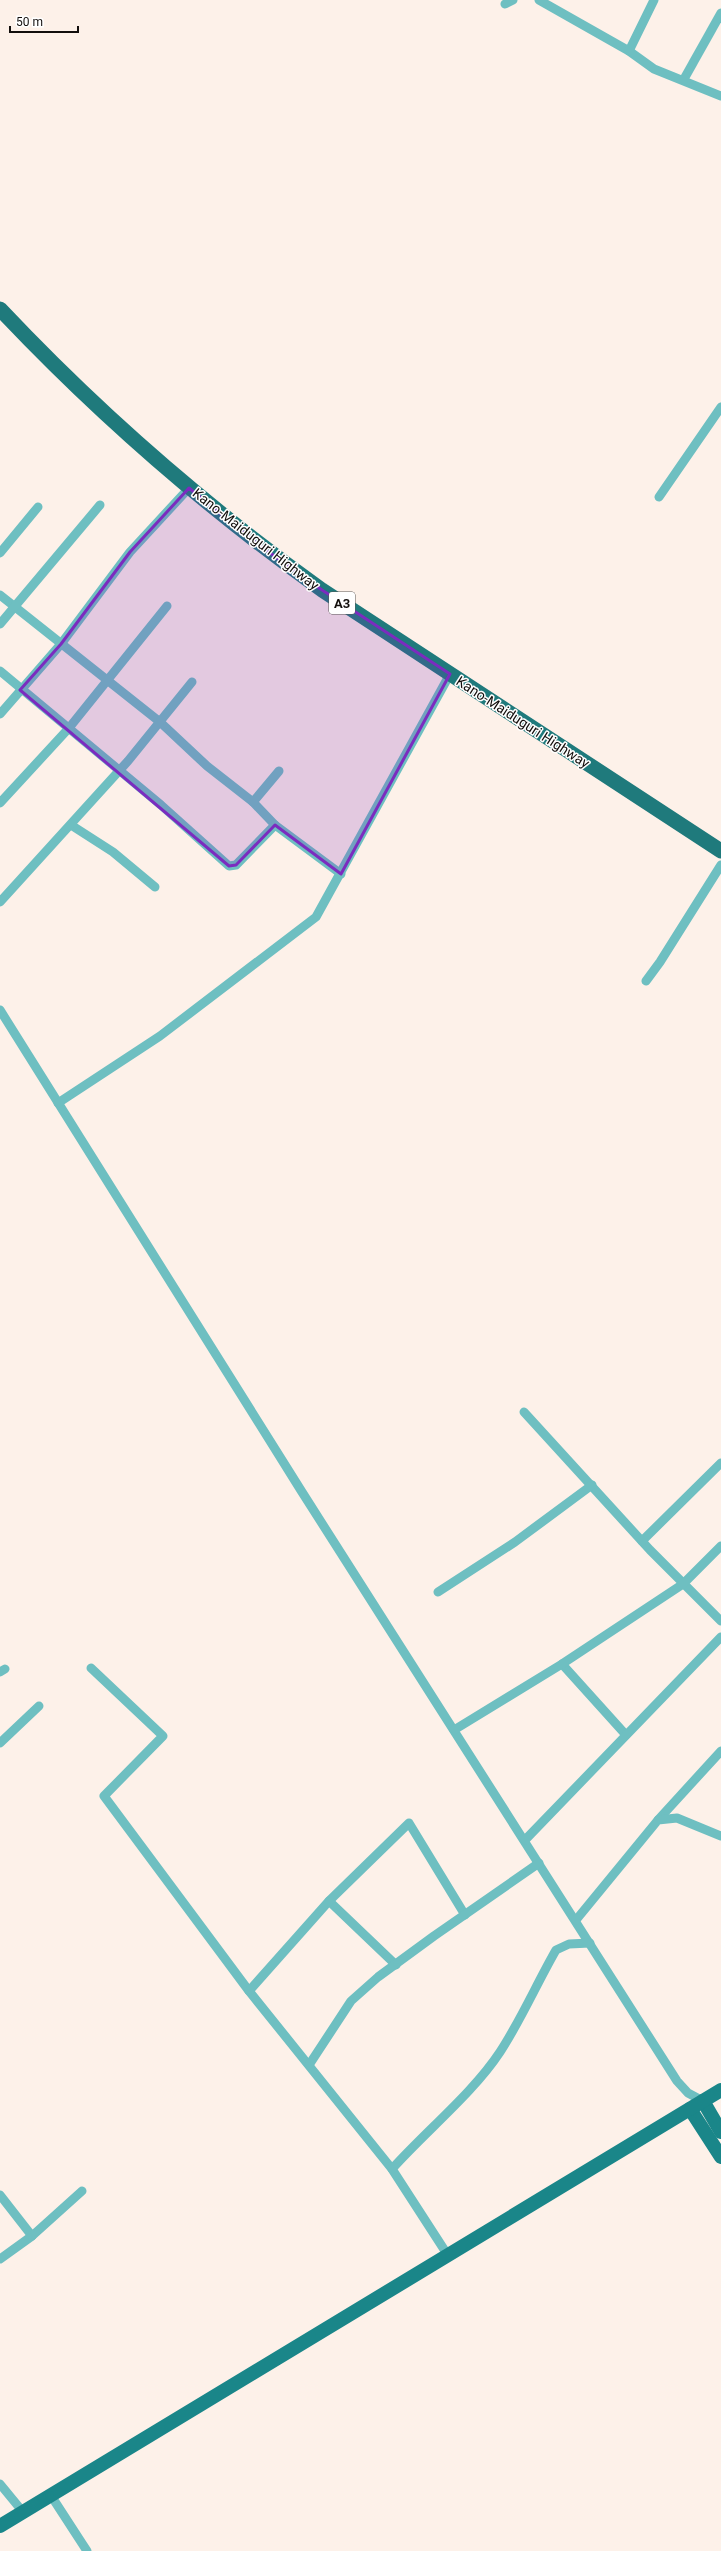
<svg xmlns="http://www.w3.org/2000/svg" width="721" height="2551" viewBox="0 0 721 2551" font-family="Roboto,sans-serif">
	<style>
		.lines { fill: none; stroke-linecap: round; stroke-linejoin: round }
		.minor { stroke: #6ebfc1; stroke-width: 9 }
		.primary { stroke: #1a8689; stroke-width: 14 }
		.trunk { stroke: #1f7a7c; stroke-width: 15 }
		.marked { fill: #7b2cbf; fill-opacity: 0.2; stroke: #7b2cbf; stroke-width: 3; stroke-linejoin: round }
		.labels { text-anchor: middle; stroke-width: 3; stroke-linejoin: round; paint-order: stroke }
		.shield { fill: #fff; stroke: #595655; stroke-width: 1 }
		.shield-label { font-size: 13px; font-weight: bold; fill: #120e0c }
		.street-label { font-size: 14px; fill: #120e0c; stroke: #fff }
	</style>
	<rect width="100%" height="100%" fill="#fdf1e9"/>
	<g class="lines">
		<g class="minor">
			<polyline points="539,0 629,51 654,69 721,96"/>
			<polyline points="505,4 513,0"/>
			<polyline points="629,51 654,0"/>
			<polyline points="684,79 721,13"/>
			<polyline points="659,497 721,407"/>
			<polyline points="0,553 38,507"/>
			<polyline points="0,595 160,722 207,766 253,802 275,825 341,874"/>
			<polyline points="0,624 100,505"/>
			<polyline points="0,671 161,805 229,866 236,865 275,825"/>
			<polyline points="0,714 61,644 130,552 189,488"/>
			<polyline points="253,802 279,771"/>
			<polyline points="0,803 69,728 167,606"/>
			<polyline points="71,825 113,852 155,887"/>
			<polyline points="0,902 128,761 192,682"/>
			<polyline points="646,981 660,962 721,865"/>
			<polyline points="0,1010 302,1492 677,2081 688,2093 703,2101"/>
			<polyline points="58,1103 160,1036 316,917 450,674"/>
			<polyline points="524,1412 650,1550 721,1621"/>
			<polyline points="642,1541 721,1463"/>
			<polyline points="438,1592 515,1542 592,1485"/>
			<polyline points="562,1664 626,1735"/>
			<polyline points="91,1668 163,1736 104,1796 249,1991 392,2169 447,2254"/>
			<polyline points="0,1672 5,1669"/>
			<polyline points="454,1730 562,1664 683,1584 721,1546"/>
			<polyline points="0,1743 39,1706"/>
			<polyline points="658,1820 721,1751"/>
			<polyline points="525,1840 721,1637"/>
			<polyline points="329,1901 396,1965"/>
			<polyline points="576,1920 658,1820 677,1818 721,1836"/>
			<polyline points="249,1991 329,1901 409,1823 465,1915"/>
			<polyline points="309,2065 351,2001 378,1977 434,1936 539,1863"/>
			<path d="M392,2169c34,-38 81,-76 108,-117 21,-32 37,-69 56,-102l13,-6 21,-1"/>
			<polyline points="0,2195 32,2236"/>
			<polyline points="0,2259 32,2236 82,2191"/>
			<polyline points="0,2484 23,2512"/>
			<polyline points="50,2494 87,2551"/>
		</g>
		<g class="primary">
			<polyline points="703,2101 721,2132"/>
			<polyline points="690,2109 721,2157"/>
			<polyline points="0,2526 721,2090"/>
		</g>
		<path class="trunk" d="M0,309c98,104 206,198 322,281l399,261"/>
	</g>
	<path class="marked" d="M189,488l70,57 63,45 128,84 -109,200 -66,-49 -39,40 -7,1 -209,-176 41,-46 69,-92z"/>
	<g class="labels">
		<rect class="shield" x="329" y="592" width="26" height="22" rx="3"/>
		<g class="shield-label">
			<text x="342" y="608">A3</text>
		</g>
		<g class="street-label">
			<text transform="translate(256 539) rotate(38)" y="5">Kano-Maiduguri Highway</text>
			<text transform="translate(523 722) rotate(33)" y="5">Kano-Maiduguri Highway</text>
		</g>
	</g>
	<path d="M10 26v6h68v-6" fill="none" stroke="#120e0c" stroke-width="2"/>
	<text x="16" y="26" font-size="12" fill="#120e0c" stroke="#ffffff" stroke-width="3" paint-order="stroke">50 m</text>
</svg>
